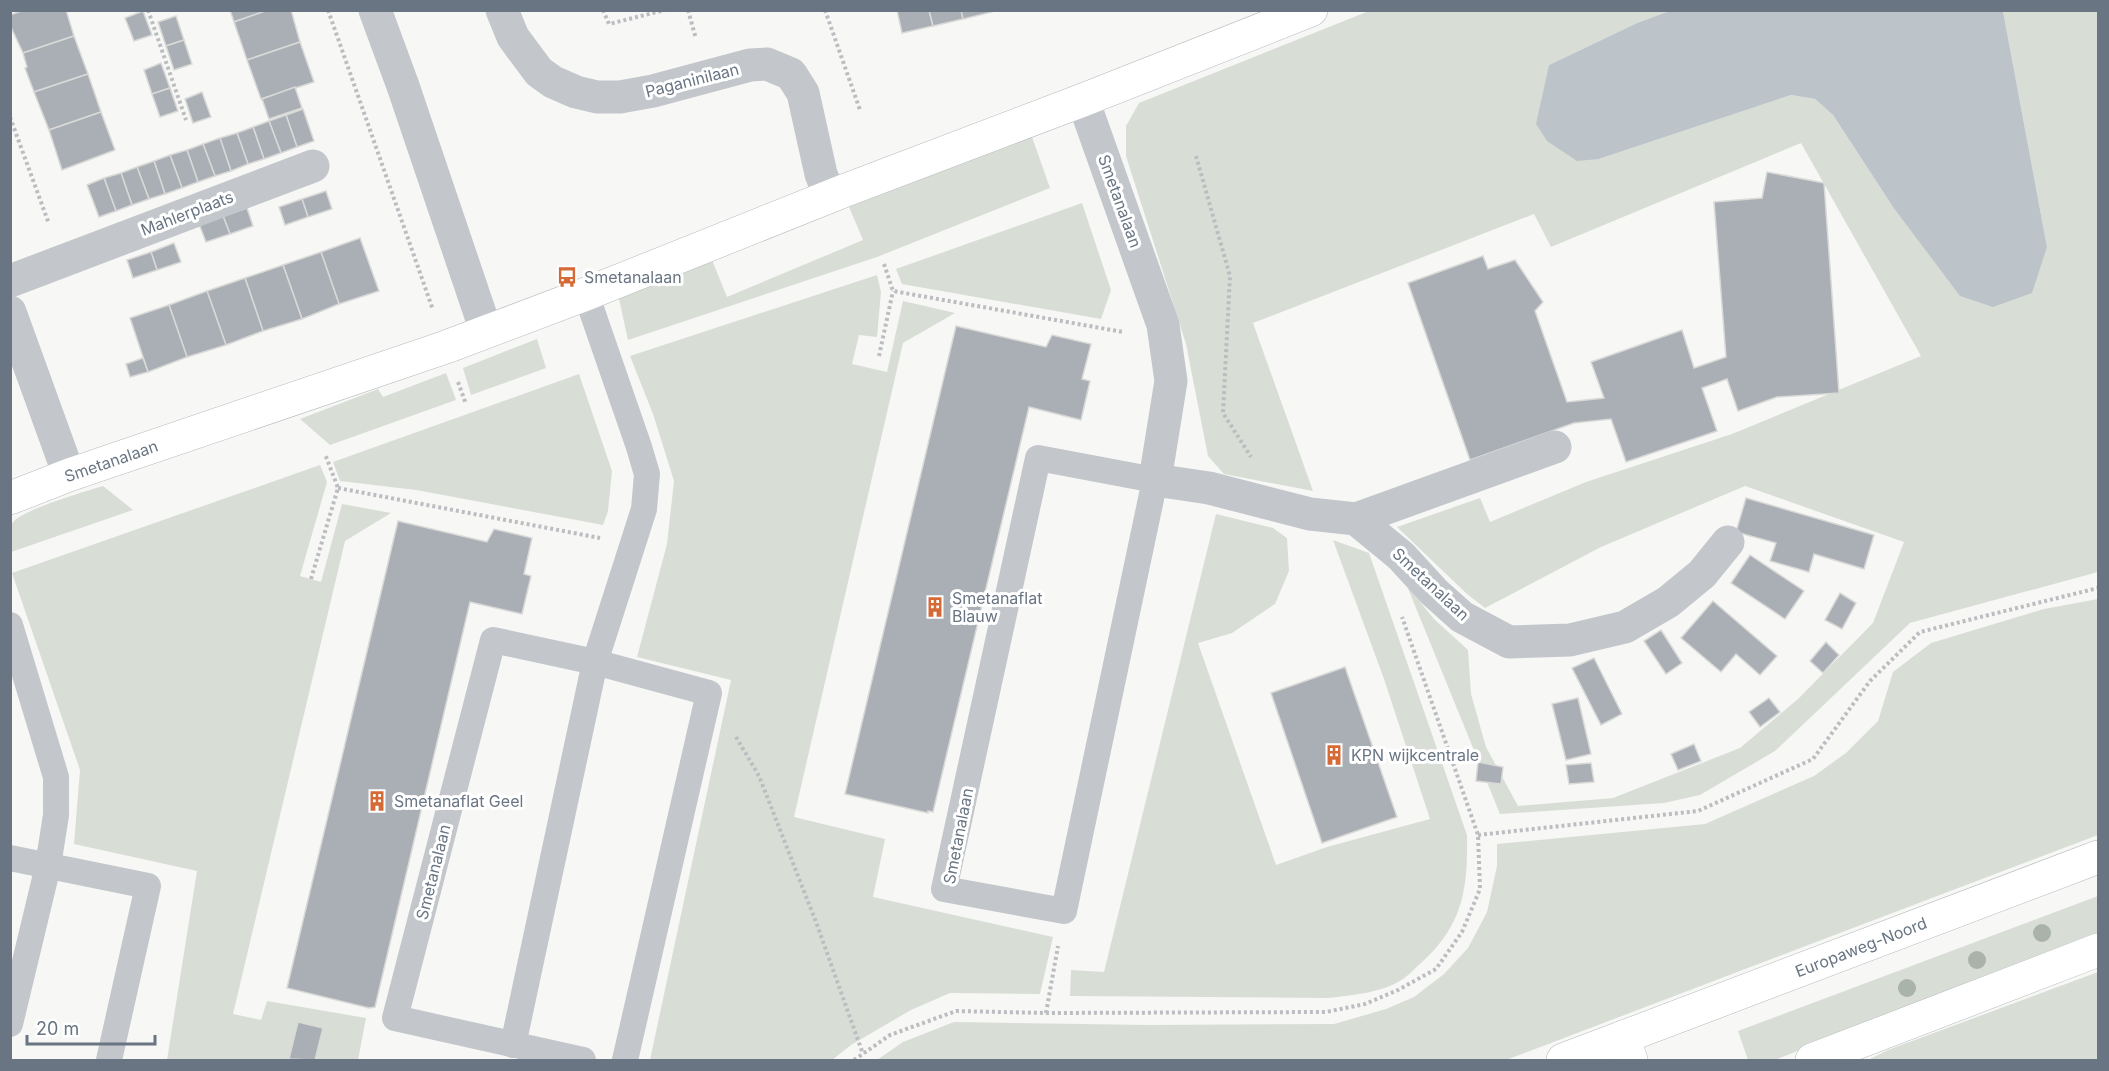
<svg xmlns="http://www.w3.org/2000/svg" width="2109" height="1071" viewBox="0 0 2109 1071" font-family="Inter,sans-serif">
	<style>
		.green { fill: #d8ded6 }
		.water { fill: #bcc4ca }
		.building { fill: #a9afb5; stroke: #d9d9d7; stroke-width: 1.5 }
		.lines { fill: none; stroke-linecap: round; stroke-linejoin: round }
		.secondary-casing { stroke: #b6babe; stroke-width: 34 }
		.primary-casing { stroke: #b5b8bc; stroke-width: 34 }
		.path { stroke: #bbbdc0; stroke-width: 4; stroke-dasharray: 3 3; stroke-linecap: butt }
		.lane { stroke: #c3c6ca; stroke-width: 26 }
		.street { stroke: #c3c6ca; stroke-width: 33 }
		.secondary { stroke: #fff; stroke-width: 33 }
		.primary { stroke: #fff; stroke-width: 33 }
		.tree { fill: #a9b3a7 }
		.labels { text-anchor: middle; stroke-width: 6; stroke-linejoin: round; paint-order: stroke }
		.street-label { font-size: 16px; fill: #697583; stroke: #fff }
		.poi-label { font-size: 16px; fill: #697583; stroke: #fff; text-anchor: start }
	</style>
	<rect width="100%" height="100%" fill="#f7f7f5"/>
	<g class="green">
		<polygon points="1369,11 1673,11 1637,23 1549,65 1599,159 1791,95 1815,99 1833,115 1893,207 2047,247 2003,11 2098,11 2098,572 1910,623 1775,751 1700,795 1664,803 1500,814 1407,586 1434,619 1468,650 1471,694 1486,747 1518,806 1613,798 1740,748 1798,699 1873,623 1904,542 1745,486 1601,547 1485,608 1467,594 1397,527 1480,498 1490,522 1586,482 1732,434 1921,356 1801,143 1551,247 1534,214 1253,323 1313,491 1224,474 1208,456 1186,344 1126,156 1126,126 1139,103"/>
		<polygon points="1032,137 1050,188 877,257 628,340 619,299 712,260 727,297 863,240 849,207"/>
		<polygon points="1082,203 1111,290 1101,319 902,284 896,269"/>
		<polygon points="877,275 881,292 877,337 859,335 852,364 887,372 903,301 955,313 903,343 794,817 885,839 873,897 1053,937 1040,994 950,993 911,1010 851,1045 832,1060 650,1060 731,680 637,657 667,544 674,481 653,414 630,356"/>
		<polygon points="537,339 546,368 471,395 463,368"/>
		<polygon points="446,373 456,400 330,445 300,419 378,389 383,397"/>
		<polygon points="579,374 612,471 608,511 603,525 416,490 340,481 333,462"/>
		<polygon points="320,465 327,482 300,576 321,582 342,504 391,513 345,541 233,1014 261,1020 267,1001 366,1018 358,1060 167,1060 197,871 74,844 80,770 12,573"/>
		<path d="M103,486l30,24 -122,42c-1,-8 -3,-20 1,-28 5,-13 75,-33 91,-38z"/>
		<path d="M1216,514l57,14 14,10 2,33 -14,33 -43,29 -34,10 78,222 51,-18 103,-28 -46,-140 -51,-139 36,13 98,282c1,54 -4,90 -46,128 -6,5 -12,12 -18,16 -21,14 -50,16 -75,19l-258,-2 1,-26 33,2z"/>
		<polygon points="2098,599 2098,835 1506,1060 877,1060 903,1042 954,1022 1148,1025 1334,1024 1386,1009 1414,997 1444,974 1468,948 1487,912 1497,866 1497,844 1705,824 1814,776 1846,753 1878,721 1893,672 1931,643 2044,609"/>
		<polygon points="2098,896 2098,932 1983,976 1775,1060 1748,1060 1738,1031"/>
		<polygon points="2098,972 2098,1060 1868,1060 1888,1050"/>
	</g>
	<polygon class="water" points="1673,10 2003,11 2047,247 2032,293 1993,307 1960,296 1893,207 1833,115 1815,99 1791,95 1599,159 1577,161 1547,141 1536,124 1549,65 1637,23"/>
	<g class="building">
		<polygon points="24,10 66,10 74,36 23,53 10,25 10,15"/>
		<polygon points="230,10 268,10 234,22"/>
		<polygon points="268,10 291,10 300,42 247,60 234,22"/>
		<polygon points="897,10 929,10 933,26 902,33"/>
		<polygon points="929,10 961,10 963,19 933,26"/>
		<polygon points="961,10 992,10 992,12 963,19"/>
		<polygon points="143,11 152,35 134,41 125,18"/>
		<polygon points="176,16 184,40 166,46 158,22"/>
		<polygon points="74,36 88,74 34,92 25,68 27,67 23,53"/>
		<polygon points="184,40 192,64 174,70 166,46"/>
		<polygon points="300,42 314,82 261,99 247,60"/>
		<polygon points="161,63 170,88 152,94 144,70"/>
		<polygon points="88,74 101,112 49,130 34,92"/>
		<polygon points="295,87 302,108 269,119 262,99"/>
		<polygon points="170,88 178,111 160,117 152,94"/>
		<polygon points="202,92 211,117 193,123 185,99"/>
		<polygon points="303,109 314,141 297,147 286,115"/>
		<polygon points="101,112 115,150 62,170 49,130"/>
		<polygon points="286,115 297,147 281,153 269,121"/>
		<polygon points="269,121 281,153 264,159 253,127"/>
		<polygon points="253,127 264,159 248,164 237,133"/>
		<polygon points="237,133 248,164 231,171 220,138"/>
		<polygon points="220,138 231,171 215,176 203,144"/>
		<polygon points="203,144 215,176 198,182 187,150"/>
		<polygon points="187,150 198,182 182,188 170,155"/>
		<polygon points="170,155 182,188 165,194 154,161"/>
		<polygon points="154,161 165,194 149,199 137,167"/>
		<polygon points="137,167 149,199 132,205 121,173"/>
		<polygon points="1767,172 1824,183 1839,393 1777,397 1738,411 1727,379 1702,388 1717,431 1626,462 1611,419 1574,423 1470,460 1408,283 1483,256 1488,269 1515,260 1543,302 1535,311 1567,402 1604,398 1591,362 1682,330 1694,368 1726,357 1714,202 1762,198"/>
		<polygon points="121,173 132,205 116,211 104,178"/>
		<polygon points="104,178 116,211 99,217 87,185"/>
		<polygon points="326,191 332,209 308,217 302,199"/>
		<polygon points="302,199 308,217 285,225 279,207"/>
		<polygon points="247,208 253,226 230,234 223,216"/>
		<polygon points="223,216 230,234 206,242 199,224"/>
		<polygon points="360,238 379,291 339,304 321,252"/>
		<polygon points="174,243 181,262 157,270 151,252"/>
		<polygon points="151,252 157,270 133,278 127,260"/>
		<polygon points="321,252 339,304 302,319 283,265"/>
		<polygon points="283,265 302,319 263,331 245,278"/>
		<polygon points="245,278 263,331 226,345 207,291"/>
		<polygon points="207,291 226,345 187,357 169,305"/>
		<polygon points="169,305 187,357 148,372 130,318"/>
		<polygon points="956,326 1046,347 1052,335 1091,344 1082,379 1090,381 1081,420 1029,407 933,812 928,811 928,813 845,794"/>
		<polygon points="143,358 148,372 130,377 126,364"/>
		<polygon points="1746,498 1874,535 1864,569 1814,554 1809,572 1770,561 1776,543 1736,532"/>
		<polygon points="398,521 487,542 494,529 532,538 524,574 531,576 522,614 470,602 375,1007 369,1008 287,988"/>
		<polygon points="1750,555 1804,591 1785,619 1731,583"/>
		<polygon points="1840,593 1856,603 1842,629 1825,620"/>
		<polygon points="1713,601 1777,656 1760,675 1736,654 1721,672 1681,638"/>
		<polygon points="1661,630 1682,663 1666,674 1644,641"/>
		<polygon points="1826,642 1839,655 1823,673 1810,661"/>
		<polygon points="1594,658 1622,714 1601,725 1572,668"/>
		<polygon points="1345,667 1397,817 1322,843 1271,693"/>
		<polygon points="1578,698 1591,754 1566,760 1552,704"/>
		<polygon points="1769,698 1780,712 1760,727 1749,712"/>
		<polygon points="1694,744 1701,761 1678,770 1671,754"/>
		<polygon points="1478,762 1503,767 1501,784 1476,781"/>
		<polygon points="1591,763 1594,782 1569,784 1566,765"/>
		<polygon points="298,1022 323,1028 315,1060 289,1059"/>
	</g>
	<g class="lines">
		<g class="secondary-casing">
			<g id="secondary">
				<polyline points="10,498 69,475 446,347 586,294 846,190 1083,100 1311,10"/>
				<polyline points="1623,1037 1631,1060"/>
			</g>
		</g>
		<g class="primary-casing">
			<g id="primary">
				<polyline points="1563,1060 2098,857"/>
				<polyline points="1812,1060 2098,950"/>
			</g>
		</g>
		<g class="path">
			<polyline points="148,10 186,120"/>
			<polyline points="328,10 433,310"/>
			<polyline points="603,10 609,24 665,10"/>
			<polyline points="688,10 696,39"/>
			<polyline points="825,10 860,110"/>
			<polyline points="10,117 49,224"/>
			<polyline points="1196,156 1230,276 1223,413 1251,457"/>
			<polyline points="884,264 893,291 1123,332"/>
			<polyline points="879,356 893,291"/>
			<polyline points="458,382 466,404"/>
			<polyline points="338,488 600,538"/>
			<polyline points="311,579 338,488 325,454"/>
			<polyline points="736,737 759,776 816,922 863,1054"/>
			<polyline points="1478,835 1698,811 1813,759 1870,681 1920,632 2098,588"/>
			<polyline points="1046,1013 1058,946"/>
			<polyline points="854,1060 890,1035 956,1011 1046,1013 1326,1012 1365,1004 1398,990 1436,969 1462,932 1480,889 1478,835 1402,617"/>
		</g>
		<g class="lane">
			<polygon points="1038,458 1155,480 1064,911 944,889"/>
			<polyline points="10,625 56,777 56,815 48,866 10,1024"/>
			<polyline points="10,858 148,886 109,1060"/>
			<polyline points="513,1045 595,662 644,509 647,474 639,447 586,294"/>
			<polyline points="583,1060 395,1018 493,640 595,662 709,693 625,1060"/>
		</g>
		<g class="street">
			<polyline points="375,10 403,86 486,331"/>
			<polyline points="502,10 513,37 539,72 553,82 576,92 597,97 620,97 653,91 750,65 767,64 791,74 803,93 821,174 830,197"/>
			<polyline points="1083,100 1163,325 1171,381 1155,480 1209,488 1310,514 1356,519 1555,447"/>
			<polyline points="10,281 313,166"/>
			<polyline points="10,312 69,475"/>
			<polyline points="1356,519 1401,556 1434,592 1462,617 1509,642 1570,640 1625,627 1668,602 1702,574 1728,542"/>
		</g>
		<use href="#secondary" class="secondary"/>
		<use href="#primary" class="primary"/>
	</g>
	<g class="tree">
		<circle cx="2042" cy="933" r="9"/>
		<circle cx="1977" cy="960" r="9"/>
		<circle cx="1907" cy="988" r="9"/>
	</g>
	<defs>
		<g id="bus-bare" transform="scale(1.62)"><path d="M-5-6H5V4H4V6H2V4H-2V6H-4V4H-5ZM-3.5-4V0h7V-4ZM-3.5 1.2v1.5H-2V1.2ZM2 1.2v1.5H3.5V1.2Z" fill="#d56a37" stroke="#fff" stroke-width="2.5" paint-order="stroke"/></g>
		<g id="building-bare" transform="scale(1.62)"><path d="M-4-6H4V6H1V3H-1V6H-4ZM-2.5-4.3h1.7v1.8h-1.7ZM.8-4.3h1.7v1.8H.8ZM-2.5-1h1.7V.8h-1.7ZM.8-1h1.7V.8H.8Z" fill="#d56a37" stroke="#fff" stroke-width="2.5" paint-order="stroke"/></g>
	</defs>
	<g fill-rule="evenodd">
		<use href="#bus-bare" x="567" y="277"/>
		<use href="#building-bare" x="935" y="607"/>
		<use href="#building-bare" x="1334" y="755"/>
		<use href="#building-bare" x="377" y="801"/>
	</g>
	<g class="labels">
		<g class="street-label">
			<text transform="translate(692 80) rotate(-14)" y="6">Paganinilaan</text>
			<text transform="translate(1120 201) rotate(70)" y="6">Smetanalaan</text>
			<text transform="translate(187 213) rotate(-21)" y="6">Mahlerplaats</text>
			<text transform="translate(111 461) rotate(-19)" y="6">Smetanalaan</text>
			<text transform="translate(1431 584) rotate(43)" y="6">Smetanalaan</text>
			<text transform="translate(958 836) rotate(-79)" y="6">Smetanalaan</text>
			<text transform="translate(433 872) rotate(-76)" y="6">Smetanalaan</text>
			<text transform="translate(1861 947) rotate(-21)" y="6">Europaweg-Noord</text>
		</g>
		<g class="poi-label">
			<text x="584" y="283">Smetanalaan</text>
			<text x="952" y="604">Smetanaflat<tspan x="952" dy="18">Blauw</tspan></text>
			<text x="1351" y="761">KPN wijkcentrale</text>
			<text x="394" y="807">Smetanaflat Geel</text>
		</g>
	</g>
	<rect width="2109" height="1071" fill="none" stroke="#697583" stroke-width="24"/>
	<path d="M27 1035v9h128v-9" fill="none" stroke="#697583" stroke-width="3"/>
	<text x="36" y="1035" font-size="18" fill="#697583" stroke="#ffffff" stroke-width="4.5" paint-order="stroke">20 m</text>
</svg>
